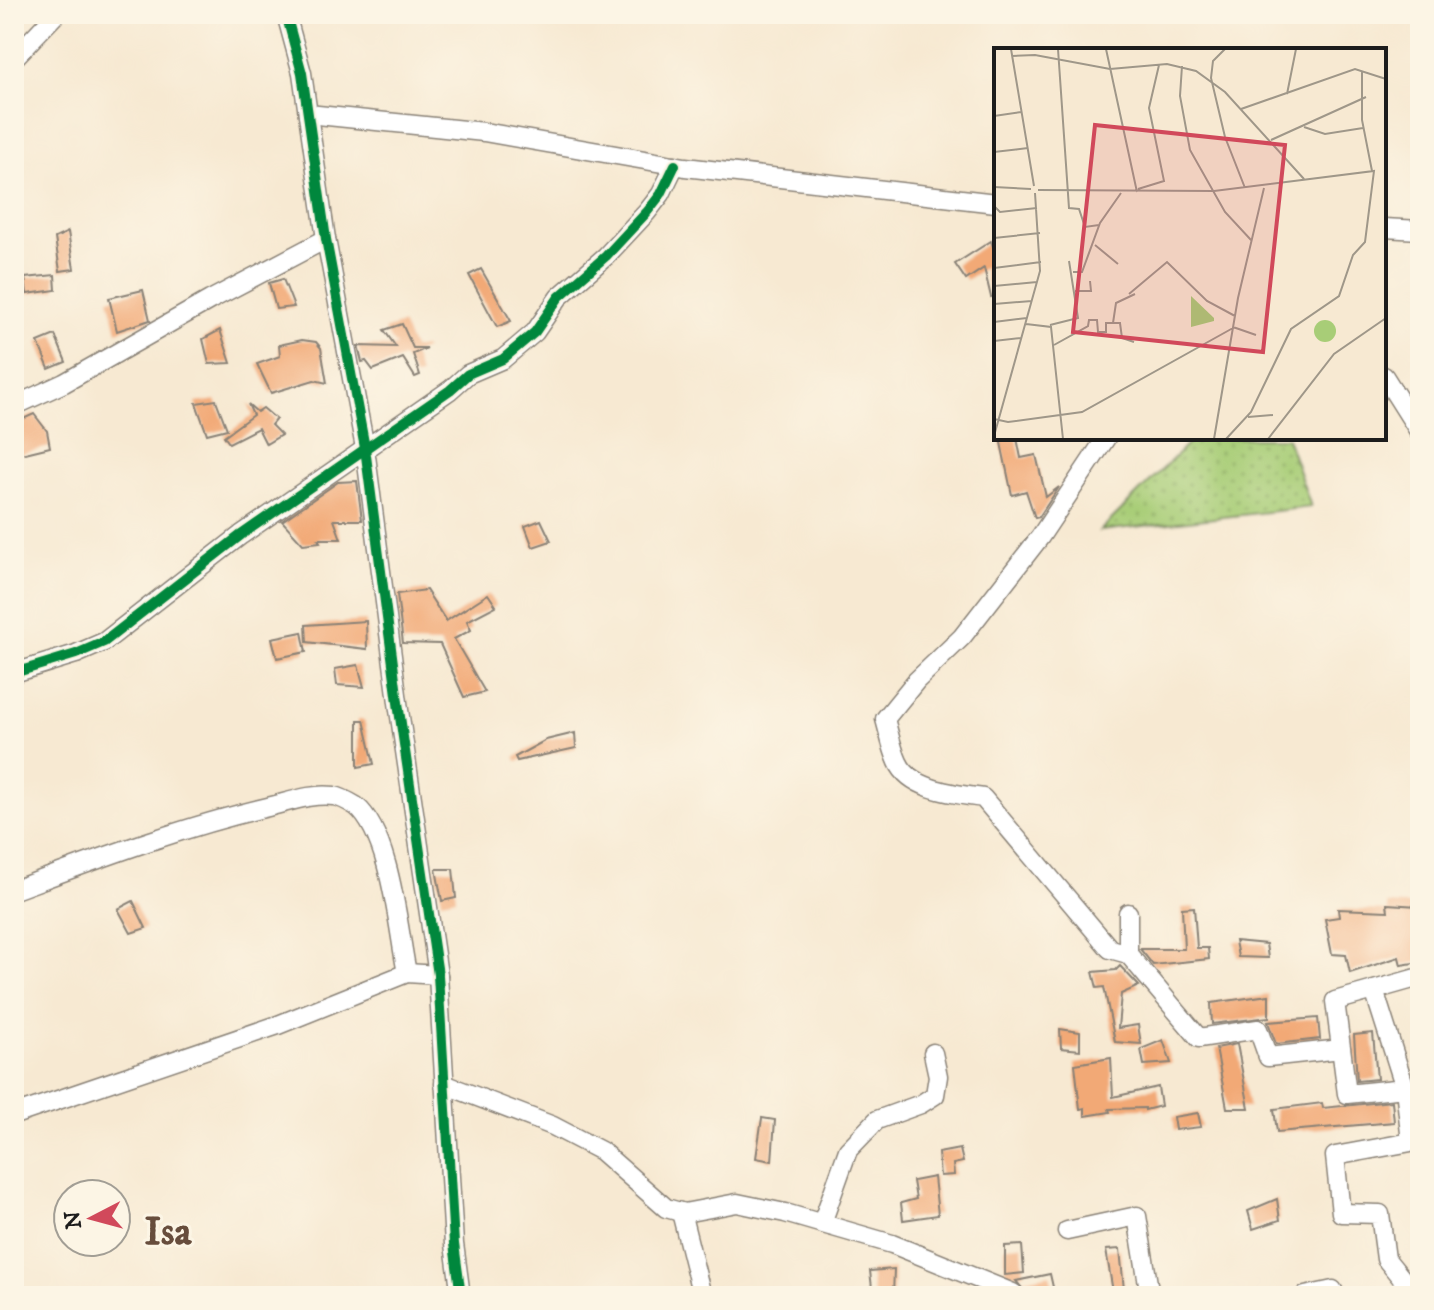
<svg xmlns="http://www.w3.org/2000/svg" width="1434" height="1310" viewBox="0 0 1434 1310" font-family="'IM FELL DW Pica',serif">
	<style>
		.grass { fill: url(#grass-dots); stroke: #62744a; stroke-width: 2 }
		.building { fill: #f2a976 }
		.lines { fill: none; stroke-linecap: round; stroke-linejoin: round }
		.street-casing { stroke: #8a8277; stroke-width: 21 }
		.street { stroke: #fff; stroke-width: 18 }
		.cycleway-casing { stroke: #fcf5e5; stroke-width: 15 }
		.cycleway { stroke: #00873e; stroke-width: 10 }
		.labels { text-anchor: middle; stroke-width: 6; stroke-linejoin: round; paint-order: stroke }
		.district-label { font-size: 40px; font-weight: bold; fill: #674d3c; stroke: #fcf5e5 }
		.inset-road { fill: none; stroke: #9f9789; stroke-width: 2 }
		.view { fill: #d1495b; fill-opacity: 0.15; stroke: #d1495b; stroke-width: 4 }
		.inset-edge { fill: none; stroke: #1c1c1c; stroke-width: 4 }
	</style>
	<defs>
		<pattern id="grass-dots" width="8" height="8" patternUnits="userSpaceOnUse" patternTransform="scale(2)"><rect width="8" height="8" fill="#a8cd77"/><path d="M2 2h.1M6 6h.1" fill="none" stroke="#90af66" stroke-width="1.8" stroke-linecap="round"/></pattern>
	</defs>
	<rect width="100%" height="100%" fill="#fcf5e5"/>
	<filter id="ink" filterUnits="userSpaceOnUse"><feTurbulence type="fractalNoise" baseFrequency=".0125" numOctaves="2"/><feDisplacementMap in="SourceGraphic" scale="16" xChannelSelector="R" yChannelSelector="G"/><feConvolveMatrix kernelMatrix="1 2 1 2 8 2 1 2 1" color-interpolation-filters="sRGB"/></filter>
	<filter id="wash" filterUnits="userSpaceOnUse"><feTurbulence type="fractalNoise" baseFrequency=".006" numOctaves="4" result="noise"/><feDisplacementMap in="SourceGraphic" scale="32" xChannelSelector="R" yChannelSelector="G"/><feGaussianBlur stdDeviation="1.8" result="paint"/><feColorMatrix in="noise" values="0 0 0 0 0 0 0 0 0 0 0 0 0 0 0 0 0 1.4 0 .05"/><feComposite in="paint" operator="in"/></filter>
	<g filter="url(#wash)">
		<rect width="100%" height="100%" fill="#f7e9d2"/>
		<polygon class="grass" points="1194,438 1287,438 1311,507 1100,531"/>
		<g id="blocks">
			<g class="building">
				<polygon points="68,232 74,269 60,271 55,238"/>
				<polygon points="991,241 996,255 996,296 991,297 984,268 966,280 955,264"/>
				<polygon points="481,269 511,321 497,327 469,275"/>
				<polygon points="55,275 56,290 27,294 25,278"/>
				<polygon points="283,279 294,307 276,309 269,283"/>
				<polygon points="143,290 150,320 117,331 109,298"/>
				<polygon points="402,324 413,348 427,348 413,354 420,375 415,377 403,358 373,370 366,361 362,362 358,346 396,347 384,330"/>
				<polygon points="220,330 231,363 209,364 203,339"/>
				<polygon points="55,335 66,362 49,369 38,342"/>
				<polygon points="302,340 316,342 321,348 327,383 314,380 271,393 257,364 280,356 279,345"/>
				<polygon points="216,400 227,429 207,434 196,403"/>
				<polygon points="248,404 257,412 263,408 276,419 271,425 281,435 266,444 258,428 229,443 224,436 253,415"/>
				<polygon points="34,414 47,431 50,447 17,455 14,423"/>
				<polygon points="1000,438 1017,438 1021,458 1036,455 1046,497 1059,487 1039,517 1035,518 1026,491 1012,495"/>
				<polygon points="357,481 362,520 334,520 341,539 318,539 320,542 303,544 282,521 338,482"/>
				<polygon points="541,520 551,541 533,547 525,526"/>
				<polygon points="426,590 446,621 488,594 496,606 467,621 471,630 454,639 485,692 464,697 440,644 403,643 397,594"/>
				<polygon points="366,621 367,649 307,642 306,625"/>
				<polygon points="302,632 306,652 277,658 272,638"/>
				<polygon points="358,665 364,687 337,685 335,669"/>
				<polygon points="358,720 364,720 374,764 358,767"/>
				<polygon points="575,733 576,748 517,761 515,757 546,740"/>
				<polygon points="436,869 453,869 456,898 442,901"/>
				<polygon points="133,901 146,928 131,933 118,909"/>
				<polygon points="1387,904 1418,906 1420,962 1401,965 1399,957 1350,973 1346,955 1332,954 1325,919 1339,917 1338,909 1388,911"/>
				<polygon points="1194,907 1197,948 1208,948 1209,959 1153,965 1140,949 1184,949 1182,908"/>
				<polygon points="1235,941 1266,944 1268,958 1238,957"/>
				<polygon points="1120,966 1139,986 1121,994 1118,1028 1138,1025 1141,1044 1115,1042 1104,987 1097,988 1093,972 1116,970"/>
				<polygon points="1269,995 1269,1017 1212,1024 1211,1003"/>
				<polygon points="1318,1018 1320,1039 1276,1044 1268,1022"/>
				<polygon points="1060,1029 1080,1032 1080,1050 1061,1048"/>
				<polygon points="1373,1033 1377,1079 1357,1081 1354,1035"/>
				<polygon points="1163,1040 1171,1063 1144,1065 1141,1049"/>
				<polygon points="1237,1044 1249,1108 1227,1108 1216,1048"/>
				<polygon points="1111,1058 1113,1097 1158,1087 1161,1106 1145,1110 1145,1108 1109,1109 1110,1112 1085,1116 1085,1108 1080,1109 1075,1064"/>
				<polygon points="1392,1101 1394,1122 1277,1132 1274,1109 1322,1103 1323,1108"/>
				<polygon points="1198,1113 1201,1127 1175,1130 1173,1117"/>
				<polygon points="762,1118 775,1120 772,1161 756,1158"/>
				<polygon points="960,1149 963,1162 953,1164 954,1175 940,1176 938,1153"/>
				<polygon points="934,1177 938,1215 903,1220 901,1203 916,1199 913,1181"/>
				<polygon points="1277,1199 1280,1220 1253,1229 1248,1211"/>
				<polygon points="1022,1245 1024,1273 1005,1275 1005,1246"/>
				<polygon points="1120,1249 1124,1290 1113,1292 1106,1250"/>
				<polygon points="894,1269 893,1296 873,1296 870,1271"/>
				<polygon points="1050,1274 1055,1296 1034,1296 1032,1291 1025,1292 1016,1281"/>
			</g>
		</g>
	</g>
	<g filter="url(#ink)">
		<use href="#blocks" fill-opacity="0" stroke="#8a8277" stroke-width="2"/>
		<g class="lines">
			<g class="street-casing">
				<g id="street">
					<polyline points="286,14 302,73 326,239 365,448 399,710 438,975 454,1244 461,1296"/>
					<polyline points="14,58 56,14"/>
					<polyline points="308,114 484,132 685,167 996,203"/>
					<polyline points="1384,228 1420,230"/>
					<polyline points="1384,376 1420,433"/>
					<polyline points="14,406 64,383 210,300 326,239"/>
					<path d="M1106,438l-66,99 -78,100 -46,44 -31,38c4,14 7,30 13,43 12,28 58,32 85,36l127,151 18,5"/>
					<polyline points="14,673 76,654 104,642 241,535 450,390 468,374 503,359 535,332 559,297 606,256 647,212 661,194 675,165"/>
					<path d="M14,890c84,-31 168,-63 254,-83 21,-5 44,-14 66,-11 6,1 17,7 22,10 35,29 42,124 51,167"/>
					<polyline points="1128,913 1128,954 1199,1038 1258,1029 1268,1057 1341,1049"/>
					<polyline points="1374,990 1405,1088"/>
					<polyline points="444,1084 553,1126 601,1151 666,1208 684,1213 737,1203 785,1213 892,1244 1013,1293 1014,1296"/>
					<polyline points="14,1115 278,1025 407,973 438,975"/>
					<polyline points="681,1212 702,1296"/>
					<polyline points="822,1223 848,1150 877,1120 921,1104 935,1095 938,1076 933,1053"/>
					<polyline points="1067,1231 1137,1216 1150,1296"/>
					<polyline points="1305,1296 1333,1290 1335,1296"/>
					<polyline points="1416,1296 1386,1259 1380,1214 1341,1213 1335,1156 1411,1142 1405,1088 1347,1094 1335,1001 1420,977"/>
				</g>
			</g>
			<use href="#street" class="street"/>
			<g class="cycleway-casing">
				<g id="cycleway">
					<polyline points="286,14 302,73 326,239 365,448 399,710 438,975 454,1244 461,1296"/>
					<polyline points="14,673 76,654 104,642 241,535 450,390 468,374 503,359 535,332 559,297 606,256 647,212 661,194 675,165"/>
				</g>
			</g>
			<use href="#cycleway" class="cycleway"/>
		</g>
	</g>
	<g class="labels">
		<g class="district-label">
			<text x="168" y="1244">Isa</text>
		</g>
	</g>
	<g transform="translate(994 48)">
		<rect width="392" height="392" fill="#f7e9d2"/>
		<path d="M197,248l23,22v3l-23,6z" fill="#a8cd77"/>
		<path d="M320 283a11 11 0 1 1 22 0a11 11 0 1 1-22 0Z" fill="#a8cd77"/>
		<path class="inset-road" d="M17,1l23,137M64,1l11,159 10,1 6,18 14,-2M112,1l31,143M231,1l-12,12 -2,17 14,59 20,51M18,8l23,-1 75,14 57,-5 29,7 29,21 79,87M188,18l-2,30 10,54 35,62 26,28M368,23v49l10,51M293,46l9,-45M247,61l114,-40 31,10M0,68l27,-4M310,79l21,7 38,-6M277,92l95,-43M0,104l34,-4M0,139l37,2M144,141l26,-8 -15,-73 10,-43M44,142l176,1 160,-20 -9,71 -12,13 -14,41 -48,33 -40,83 -25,27M0,158l6,6 37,-4M0,190l46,-5M101,197l23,19M0,220l47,-6M79,224h9l18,-49 21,-30M0,238l43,-4M81,243h16l-1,-10M135,246l38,-32 40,39 28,15M0,256l38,-3M0,274l33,-4M119,275l3,-20 19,-9M32,276l25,3 12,112M56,277l28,-7 -9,-57M239,279l23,8M0,293l27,-3M60,297l34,-19 1,-6h8l1,12h8v-9h14l2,15 12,4M254,369l25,-2M0,371l14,3 74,-10 151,-84M0,388l46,-165 -5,-78M220,391l24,-141 26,-110M274,391l66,-85 52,-36"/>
		<path class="view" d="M101,77l190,20 -22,207 -190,-20z"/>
		<rect width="392" height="392" class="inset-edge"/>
	</g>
	<rect width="1434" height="1310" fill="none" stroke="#fcf5e5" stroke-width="48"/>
	<g transform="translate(92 1218) rotate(264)"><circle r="38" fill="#fcf5e5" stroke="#a29e95" stroke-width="2"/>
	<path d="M0-6L14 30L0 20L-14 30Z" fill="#d1495b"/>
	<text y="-12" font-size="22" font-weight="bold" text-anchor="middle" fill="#1c1c1c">N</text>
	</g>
</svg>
